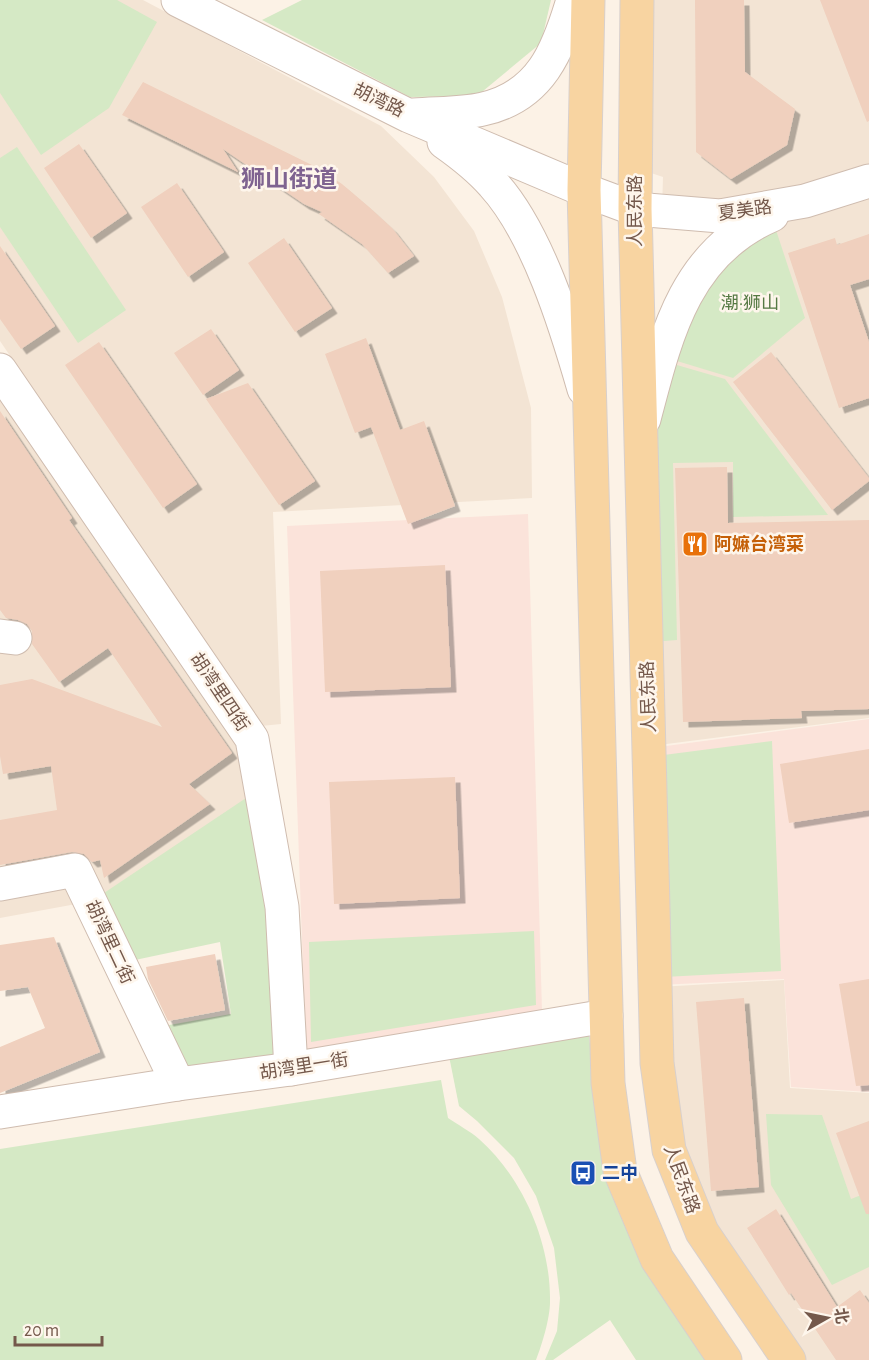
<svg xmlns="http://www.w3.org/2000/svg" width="869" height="1360" viewBox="0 0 869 1360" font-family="'Alegreya Sans','Noto Sans SC',sans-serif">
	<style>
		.residential { fill: #f3e4d4 }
		.commercial { fill: #fbe3da }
		.green { fill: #d5e9c5 }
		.building { fill: #f0d0be; filter: url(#shadow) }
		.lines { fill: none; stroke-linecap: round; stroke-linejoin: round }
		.minor-casing { stroke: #cfbcaf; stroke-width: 35 }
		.major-casing { stroke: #d8d0cd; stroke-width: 35 }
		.minor { stroke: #fff; stroke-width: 33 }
		.major { stroke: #f8d4a1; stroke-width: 33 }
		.labels { text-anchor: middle; stroke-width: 5; stroke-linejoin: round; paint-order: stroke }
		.street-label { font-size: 18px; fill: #74584b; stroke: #fef6ec }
		.park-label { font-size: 18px; fill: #557943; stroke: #fef6ec }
		.food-label { font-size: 18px; font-weight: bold; fill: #c56008; stroke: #fef6ec; text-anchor: start }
		.transit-label { font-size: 18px; font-weight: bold; fill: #164399; stroke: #fef6ec; text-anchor: start }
		.district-label { font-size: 24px; font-weight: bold; fill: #7f6390; stroke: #fef6ec }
	</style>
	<defs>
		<filter id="shadow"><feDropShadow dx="5.5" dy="5.5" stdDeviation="0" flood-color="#0004"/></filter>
	</defs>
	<rect width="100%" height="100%" fill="#fcf2e6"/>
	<g class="residential">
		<polygon points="0,0 143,0 381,126 434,177 474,231 502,297 531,408 532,498 273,512 281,724 261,726 0,341"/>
		<polygon points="638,0 869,0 869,180 662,210 663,177 636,168"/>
		<polygon points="869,183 869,718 651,746 664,356 737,237"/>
		<polygon points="0,398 240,749 262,870 0,918"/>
		<polygon points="784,980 790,1088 869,1093 869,1360 791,1360 670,1148 658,987"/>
	</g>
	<g class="commercial">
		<polygon points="528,514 542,1011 306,1050 287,526"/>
		<polygon points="869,719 869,1092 791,1087 784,979 658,985 651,748"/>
	</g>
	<g class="green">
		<polygon points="0,0 117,0 157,22 109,108 41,155 0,93"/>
		<polygon points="302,0 551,0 541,43 477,96 410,97 262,20"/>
		<polygon points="17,147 126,310 78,343 0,227 0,158"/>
		<polygon points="774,224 805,318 733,378 667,358 708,279"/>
		<polygon points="670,363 725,379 828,515 733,517 733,462 673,463 677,640 652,642 648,438"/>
		<polygon points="772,741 781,971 664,977 656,756"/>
		<polygon points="255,792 286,1066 182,1077 158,1027 231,1014 220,942 135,960 101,895"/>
		<polygon points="534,931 536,1005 311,1042 309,942"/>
		<polygon points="588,1030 608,1170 710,1360 636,1360 610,1320 553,1360 545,1360 557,1331 560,1298 554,1248 536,1196 514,1158 477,1121 459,1106 448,1051"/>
		<path d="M441,1080l7,38c10,7 22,13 31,21 44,39 72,104 71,163 0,16 -8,43 -14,58h-536v-211z"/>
		<polygon points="766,1114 822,1115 851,1199 869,1192 869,1267 832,1285 771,1185"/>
	</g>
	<g class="building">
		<polygon points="695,0 744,0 745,72 795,109 787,145 731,179 696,152"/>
		<polygon points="820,0 869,0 869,121 867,122"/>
		<polygon points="143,82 318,168 342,184 369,207 392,228 414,256 388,273 362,244 319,214 322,212 304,204 223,149 238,172 122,115"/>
		<polygon points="79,144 127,213 91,238 44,168"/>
		<polygon points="177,183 224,252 188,277 141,207"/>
		<polygon points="869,234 869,279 850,285 869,342 869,398 839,408 788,253 835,238 837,245"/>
		<polygon points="284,238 332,308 295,332 248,263"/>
		<polygon points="0,246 55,326 21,349 0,319"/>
		<polygon points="211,329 239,370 203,395 174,353"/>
		<polygon points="366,338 400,430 424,421 455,506 408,524 371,427 355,433 325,354"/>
		<polygon points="99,342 197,484 163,508 65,365"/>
		<polygon points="771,352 869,478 869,481 832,510 733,382"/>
		<polygon points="248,383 315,481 279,505 206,399"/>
		<polygon points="0,411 72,518 69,520 232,753 189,784 210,804 104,878 100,860 92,862 84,854 72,852 0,865 0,820 57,810 51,766 3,774 0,756 0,685 32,679 162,727 108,648 59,682 32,644 32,631 27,624 18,620 6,618 0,610"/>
		<polygon points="727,467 728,523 869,520 869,709 801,711 802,718 683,722 675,468"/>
		<polygon points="445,565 451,687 325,692 320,571"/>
		<polygon points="869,749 869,810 789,823 780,764"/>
		<polygon points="455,777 460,898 334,904 329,782"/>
		<polygon points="54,937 100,1052 0,1093 0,1047 45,1028 28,987 0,991 0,945"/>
		<polygon points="215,954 225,1010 168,1021 148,979 146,967"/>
		<polygon points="869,979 869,1085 856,1086 839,984"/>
		<polygon points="744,998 759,1187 711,1191 696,1002"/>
		<polygon points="869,1121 869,1214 866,1214 836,1133"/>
		<polygon points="776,1209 837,1307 860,1290 869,1303 869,1360 836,1360 791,1293 789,1295 747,1228"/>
	</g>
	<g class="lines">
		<g class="minor-casing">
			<g id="minor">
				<polyline points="178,0 409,116 584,190 635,209 720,216 805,201 869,181"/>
				<path d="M414,115c22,-2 47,-1 69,-6 58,-13 75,-58 90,-109"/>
				<path d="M444,142c17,12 35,26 49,42 44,48 73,142 91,205"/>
				<polyline points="0,370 252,739 282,907 291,1069"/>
				<path d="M644,419c22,-84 41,-167 128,-204"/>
				<polyline points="0,636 15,638"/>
				<polyline points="0,884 75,870 178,1084"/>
				<polyline points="0,1112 178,1084 291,1069 606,1016"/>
			</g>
		</g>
		<g class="major-casing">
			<g id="major">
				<polyline points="588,0 584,190 608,1083 620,1171 657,1259 725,1360"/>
				<polyline points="637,0 635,209 657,1063 669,1150 702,1232 789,1360"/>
			</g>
		</g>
		<use href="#minor" class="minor"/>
		<use href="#major" class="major"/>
	</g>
	<defs>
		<g id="restaurant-square" transform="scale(1.35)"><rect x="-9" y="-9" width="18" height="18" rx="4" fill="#e8710a" stroke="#fef6ec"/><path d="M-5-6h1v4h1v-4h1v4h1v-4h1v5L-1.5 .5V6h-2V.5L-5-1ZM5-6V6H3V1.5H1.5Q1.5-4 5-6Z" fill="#fff"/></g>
		<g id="bus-square" transform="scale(1.35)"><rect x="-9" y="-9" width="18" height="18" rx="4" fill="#1a4fb4" stroke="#fef6ec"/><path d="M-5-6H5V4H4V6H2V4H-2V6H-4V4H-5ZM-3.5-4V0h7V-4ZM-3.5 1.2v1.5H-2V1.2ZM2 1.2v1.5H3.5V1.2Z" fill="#fff"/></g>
	</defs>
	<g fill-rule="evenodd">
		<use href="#restaurant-square" x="695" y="544"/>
		<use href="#bus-square" x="583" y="1173"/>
	</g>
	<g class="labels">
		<g class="street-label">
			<text transform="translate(379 100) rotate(26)" y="6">胡湾路</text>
			<text transform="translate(745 210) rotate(-8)" y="6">夏美路</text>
			<text transform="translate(635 211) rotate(-90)" y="6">人民东路</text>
			<text transform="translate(220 692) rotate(56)" y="6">胡湾里四街</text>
			<text transform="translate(648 697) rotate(-92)" y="6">人民东路</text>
			<text transform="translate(110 942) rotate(65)" y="6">胡湾里二街</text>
			<text transform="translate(304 1066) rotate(-9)" y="6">胡湾里一街</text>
			<text transform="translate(682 1179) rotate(70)" y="6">人民东路</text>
		</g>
		<g class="park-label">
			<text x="750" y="309">潮·狮山</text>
		</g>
		<g class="food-label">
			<text x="714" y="550">阿嫲台湾菜</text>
		</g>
		<g class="transit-label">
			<text x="602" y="1179">二中</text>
		</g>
		<g class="district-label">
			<text x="289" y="187">狮山街道</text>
		</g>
	</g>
	<g transform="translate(827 1318) rotate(81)" stroke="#fef6ec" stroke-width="4.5" paint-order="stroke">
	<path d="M0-4.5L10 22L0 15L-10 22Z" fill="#74584b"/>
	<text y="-9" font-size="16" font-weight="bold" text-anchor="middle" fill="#74584b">北</text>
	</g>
	<path d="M15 1336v9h87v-9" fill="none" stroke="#74584b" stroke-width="3"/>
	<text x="24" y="1336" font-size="18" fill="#74584b" stroke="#fef6ec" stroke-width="4.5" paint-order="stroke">20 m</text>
</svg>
